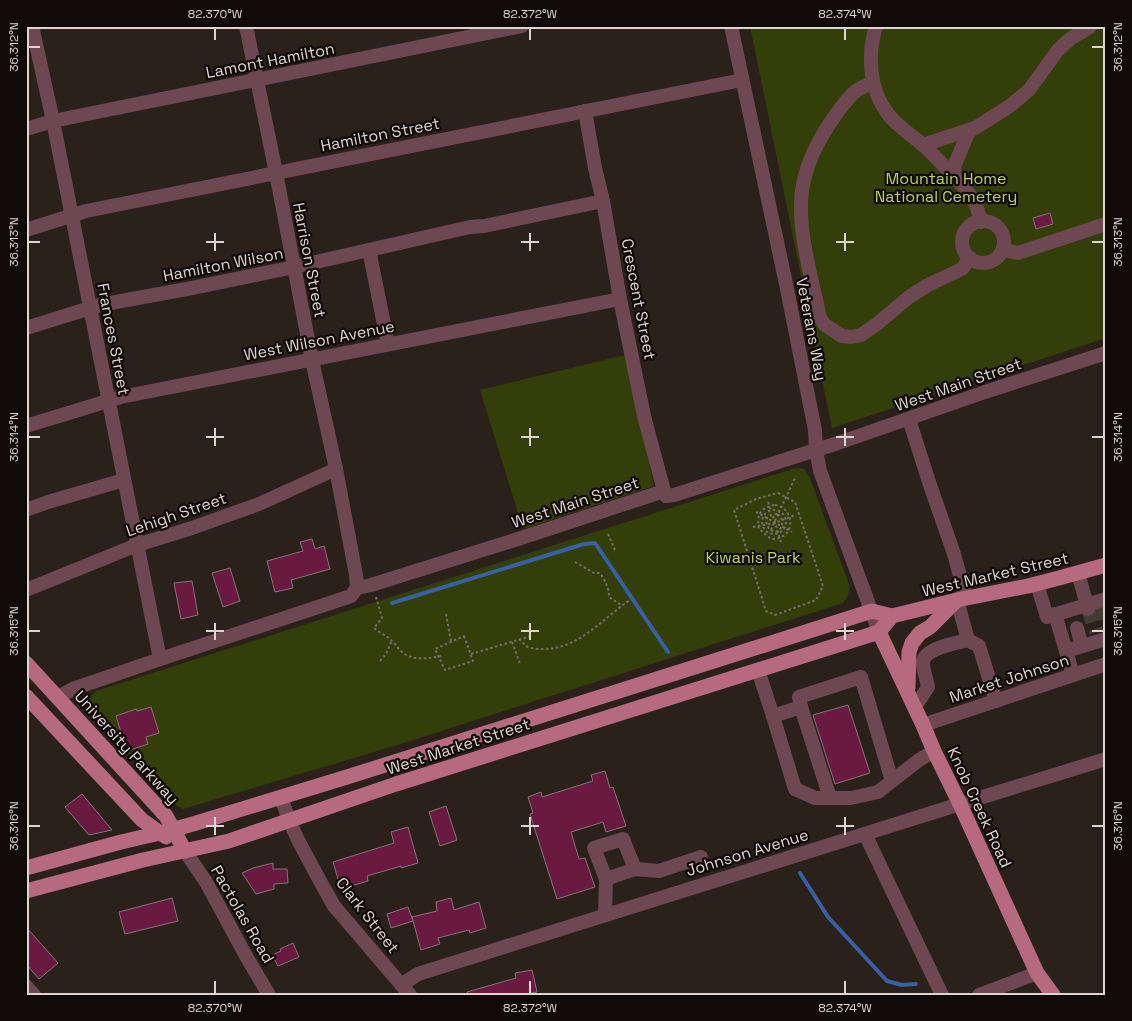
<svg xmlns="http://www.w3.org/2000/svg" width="1132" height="1021" viewBox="0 0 1132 1021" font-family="'Space Grotesk',sans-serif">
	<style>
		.green { fill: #343e09 }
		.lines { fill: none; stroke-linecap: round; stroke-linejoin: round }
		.stream { stroke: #3860a4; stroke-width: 4 }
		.building { fill: #6a1a40; stroke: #827479 }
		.minor-tunnel { stroke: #463c36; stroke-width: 14; stroke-dasharray: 14 7; stroke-linecap: butt }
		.path { stroke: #776e69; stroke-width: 2; stroke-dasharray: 2.5 2.5; stroke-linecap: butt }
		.minor { stroke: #6d4752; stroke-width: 14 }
		.major { stroke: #b6697f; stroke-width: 15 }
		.ticks { fill: none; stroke: #dcd5d2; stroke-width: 2 }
		.labels { text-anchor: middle; stroke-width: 4.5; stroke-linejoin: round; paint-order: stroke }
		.street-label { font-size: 16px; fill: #dcd5d2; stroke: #100b09 }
		.park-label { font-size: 16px; fill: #b9d45c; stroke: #100b09 }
		.neatline { fill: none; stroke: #dcd5d2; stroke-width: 2 }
		.ticks-label { font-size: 12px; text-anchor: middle; fill: #dcd5d2 }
	</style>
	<rect width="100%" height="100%" fill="#2b211b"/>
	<g class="green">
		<polygon points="750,26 1106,26 1106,338 832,428"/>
		<polygon points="625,355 654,486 523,529 480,390"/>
		<path d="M796,468l8,1 6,9 39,106c1,8 -1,13 -6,19l-449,143 -211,63 -7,-4 -78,-83c-11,-12 -15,-19 -2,-31z"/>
	</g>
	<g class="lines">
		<g class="stream">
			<polyline points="392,603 584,544 595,543 668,652"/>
			<polyline points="800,873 828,917 887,981 902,985 916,984"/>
		</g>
	</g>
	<g class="building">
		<polygon points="1050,213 1053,224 1036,229 1033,218"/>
		<polygon points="312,539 315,549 324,546 330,569 291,580 293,588 275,592 267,561 303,551 300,542"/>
		<polygon points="230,568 240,601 223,607 212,573"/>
		<polygon points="192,581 198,615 181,619 174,583"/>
		<polygon points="848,705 870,773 835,784 813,715"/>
		<polygon points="151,707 159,733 146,737 148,744 127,751 116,716 136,709 137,711"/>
		<polygon points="605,771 610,788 613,787 626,826 606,832 603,822 571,832 579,859 585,858 595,887 557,899 530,814 533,813 528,797 541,792 542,797 593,781 591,775"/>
		<polygon points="82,794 112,830 89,835 65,807"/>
		<polygon points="446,806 457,840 440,846 429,812"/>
		<polygon points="408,827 418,863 401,868 401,866 367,876 368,881 341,889 333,862 394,843 391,832"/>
		<polygon points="273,863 273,869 287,869 288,883 274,884 274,889 256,894 242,873 253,868"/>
		<polygon points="172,898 178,921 125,934 119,912"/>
		<polygon points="451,898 454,910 479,902 486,928 470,933 469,930 438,938 440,944 421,950 412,917 437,911 436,902"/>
		<polygon points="408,907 413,921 391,928 387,914"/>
		<polygon points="26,927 58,963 39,979 26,964"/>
		<polygon points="293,943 299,957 278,966 272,955 281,951 280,949"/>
		<polygon points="532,970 537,992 521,995 468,995 467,992 516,978 515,973"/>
	</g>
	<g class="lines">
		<g class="minor-tunnel">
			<polyline points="1102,606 1106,619"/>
			<polyline points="1088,609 1096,632"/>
		</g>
		<g class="path">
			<polygon points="778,493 795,502 823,586 816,600 775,615 766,611 734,510 756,499"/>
			<polyline points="768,502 771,511"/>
			<path d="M775,505c21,3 21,35 -4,34l-12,-10c-3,-14 2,-22 16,-24z"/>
			<circle cx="774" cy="522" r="12"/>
			<polyline points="756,512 792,532"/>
			<path d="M778,514l4,6v7l-6,5 -6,-2c-7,-9 -4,-16 8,-16l18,-38"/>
			<polyline points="773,516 781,542"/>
			<polyline points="753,527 775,523 795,515"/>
			<polyline points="771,530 778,514"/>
			<polyline points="608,534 615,550"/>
			<path d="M575,562l19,11h6c5,8 9,14 9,24l12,8"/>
			<path d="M376,597l6,21 -8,10c6,5 14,8 19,14 3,3 5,6 8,9 11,11 28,7 41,5"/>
			<polyline points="446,614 451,641"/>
			<polygon points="464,636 473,661 445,670 435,649"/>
			<path d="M519,639c3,3 6,6 9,8 5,2 11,2 16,2 35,0 59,-31 86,-49"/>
			<polyline points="512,642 520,664"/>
			<polyline points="471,654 531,636"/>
			<polyline points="380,661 386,654 392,640"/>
		</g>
		<g class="minor">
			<polyline points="32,26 53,121 160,659"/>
			<polyline points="246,26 276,173 312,360 336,469 356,575 357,588"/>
			<polyline points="731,26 786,284 815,430 816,450 820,471 879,632"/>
			<path d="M876,26c-9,29 -7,63 12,88 9,12 22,20 34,30 9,8 18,18 27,27 9,10 20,20 26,32 3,6 4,13 6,19"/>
			<path d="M873,82c-5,3 -12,5 -17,9 -10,8 -19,22 -26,32 -16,24 -29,54 -29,82 -1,35 12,78 19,113l5,7 17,11 9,1 10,-2 16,-11 32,-27 19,-12 34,-16 8,-11"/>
			<polyline points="585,111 595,168 603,201 620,299 644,416 664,491 666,496 674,495 838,443 985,392 1106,353"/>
			<polyline points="26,129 53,121 522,26"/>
			<polyline points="923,145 935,141 975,128 1010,106 1029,90 1058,50 1070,39 1091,26"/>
			<polyline points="953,176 955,164 969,131"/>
			<circle cx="983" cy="242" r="21"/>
			<polyline points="26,230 86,211 742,80"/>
			<polyline points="369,250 388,344"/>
			<polyline points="1003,250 1018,253 1106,224"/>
			<polyline points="26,328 100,305 192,288 294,267 470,227 484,226 603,201"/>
			<polyline points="909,419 929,482 954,554 966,598"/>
			<polyline points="26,426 121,397 620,299"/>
			<polyline points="26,510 48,502 124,480"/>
			<polyline points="1078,573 1088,609"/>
			<polyline points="1037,584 1047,617 1106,599"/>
			<polyline points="26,590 137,545 192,528 259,504 336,469"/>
			<polyline points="957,600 968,640"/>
			<polyline points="1055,614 1066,651 1106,639"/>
			<polyline points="1077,628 1082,646"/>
			<polyline points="1066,651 1073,675"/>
			<polyline points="758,670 773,716 801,707 799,697 861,677 892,781 919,760 934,751"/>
			<polyline points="58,697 75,688 160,659 336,601 351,596 357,588 371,585 518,539 664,491"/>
			<polyline points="801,707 830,798"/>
			<path d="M915,707l13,-20c-1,-7 -5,-17 -5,-24 0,-15 34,-20 45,-23l11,6 17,55"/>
			<polyline points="773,716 795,789 815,798 851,798 878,792 892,781"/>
			<polyline points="923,725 1106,664"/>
			<polyline points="281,797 289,820 298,840 320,881 334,906 410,995"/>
			<polyline points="865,834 942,995"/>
			<polyline points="185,851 206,882 246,956 269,995"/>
			<polyline points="606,879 594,848 623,839 635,869"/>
			<polyline points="605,915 606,879 635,869 659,871 701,857"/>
			<polyline points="401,985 418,974 960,804 1106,759"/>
			<polyline points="26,986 34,995"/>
			<polyline points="979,995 1037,973"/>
		</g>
		<g class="major">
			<polyline points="879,632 923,725 934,751 960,804 1037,973 1053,995"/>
			<polyline points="26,663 166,816 185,851"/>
			<polyline points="908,688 909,652 912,643 920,633 930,627 957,600"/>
			<polyline points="26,696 142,820 166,837"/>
			<polyline points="26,868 121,842 160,833 193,824 347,777 872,611 892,616 957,600 1028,586 1059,578 1106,565"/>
			<polyline points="26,891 143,860 229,841 396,784 879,632 892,616"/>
		</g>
	</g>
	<path class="ticks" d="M215,28v12M530,28v12M845,28v12M28,47h12M1092,47h12M215,233v18M530,233v18M845,233v18M28,242h12M206,242h18M521,242h18M836,242h18M1092,242h12M215,428v18M530,428v18M845,428v18M28,437h12M206,437h18M521,437h18M836,437h18M1092,437h12M215,623v17M530,623v17M845,623v17M28,631h12M206,631h18M521,631h18M836,631h18M1092,631h12M215,817v18M530,817v18M845,817v18M28,826h12M206,826h18M521,826h18M836,826h18M1092,826h12M215,981v13M530,981v13M845,981v13"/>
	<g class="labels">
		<g class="street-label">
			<text transform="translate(270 60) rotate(-11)" y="6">Lamont Hamilton</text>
			<text transform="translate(380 134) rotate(-11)" y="6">Hamilton Street</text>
			<text transform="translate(310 260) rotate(79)" y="6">Harrison Street</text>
			<text transform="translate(223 264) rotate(-11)" y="6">Hamilton Wilson</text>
			<text transform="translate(639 299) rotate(79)" y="6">Crescent Street</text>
			<text transform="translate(812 329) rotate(79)" y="6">Veterans Way</text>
			<text transform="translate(114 339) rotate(79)" y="6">Frances Street</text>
			<text transform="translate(319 340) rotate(-11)" y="6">West Wilson Avenue</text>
			<text transform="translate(958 384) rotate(-19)" y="6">West Main Street</text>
			<text transform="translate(575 502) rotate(-18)" y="6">West Main Street</text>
			<text transform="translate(176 514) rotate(-19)" y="6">Lehigh Street</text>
			<text transform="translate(995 574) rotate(-13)" y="6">West Market Street</text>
			<text transform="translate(1009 678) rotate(-18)" y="6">Market Johnson</text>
			<text transform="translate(458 746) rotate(-18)" y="6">West Market Street</text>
			<text transform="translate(127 747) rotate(48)" y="6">University Parkway</text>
			<text transform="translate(980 807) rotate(65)" y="6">Knob Creek Road</text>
			<text transform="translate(747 852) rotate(-17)" y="6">Johnson Avenue</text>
			<text transform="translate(243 914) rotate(60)" y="6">Pactolas Road</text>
			<text transform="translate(368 915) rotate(52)" y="6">Clark Street</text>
		</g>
		<g class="park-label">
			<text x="946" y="184">Mountain Home<tspan x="946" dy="18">National Cemetery</tspan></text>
			<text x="753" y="563">Kiwanis Park</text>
		</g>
	</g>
	<rect width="1132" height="1021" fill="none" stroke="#100b09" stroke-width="55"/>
	<rect x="28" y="28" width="1076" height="966" class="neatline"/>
	<g class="ticks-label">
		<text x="215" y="18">82.370°W</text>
		<text x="530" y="18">82.372°W</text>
		<text x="845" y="18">82.374°W</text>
		<text transform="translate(1118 47) rotate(-90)" y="4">36.312°N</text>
		<text transform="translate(14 47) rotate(-90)" y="4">36.312°N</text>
		<text transform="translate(1118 242) rotate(-90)" y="4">36.313°N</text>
		<text transform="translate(14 242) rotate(-90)" y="4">36.313°N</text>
		<text transform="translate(1118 437) rotate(-90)" y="4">36.314°N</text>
		<text transform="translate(14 437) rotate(-90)" y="4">36.314°N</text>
		<text transform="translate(1118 631) rotate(-90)" y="4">36.315°N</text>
		<text transform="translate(14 631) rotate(-90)" y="4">36.315°N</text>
		<text transform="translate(1118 826) rotate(-90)" y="4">36.316°N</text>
		<text transform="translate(14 826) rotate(-90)" y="4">36.316°N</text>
		<text x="215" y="1012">82.370°W</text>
		<text x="530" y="1012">82.372°W</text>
		<text x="845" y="1012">82.374°W</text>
	</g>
</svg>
